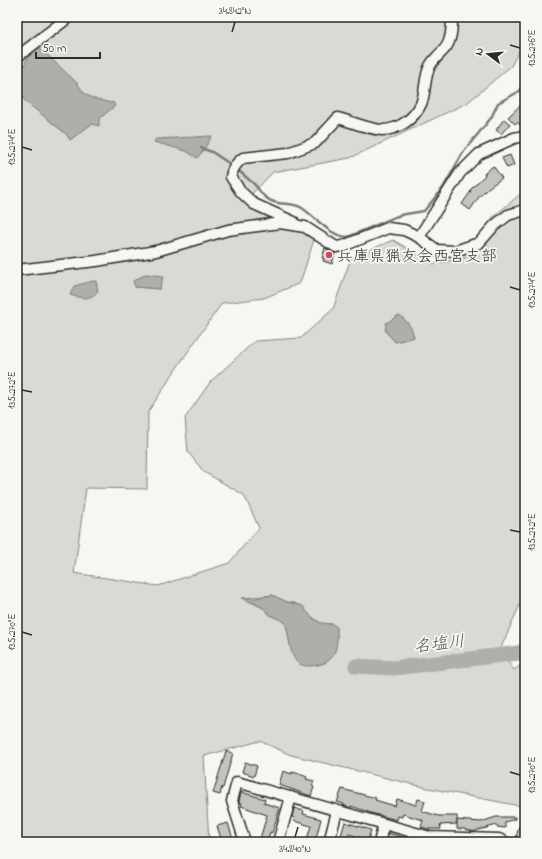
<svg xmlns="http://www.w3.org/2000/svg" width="542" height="859" viewBox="0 0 542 859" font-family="'Indie Flower','Klee One',sans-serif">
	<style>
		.green { fill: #d9d9d5; stroke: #828280; fill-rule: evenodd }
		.water { fill: #aeaeab; stroke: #7a7a78 }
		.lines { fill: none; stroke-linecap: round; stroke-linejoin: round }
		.stream { stroke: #7a7a78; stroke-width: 2.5 }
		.river { stroke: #aeaeab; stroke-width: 15 }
		.building { fill: #c3c3c0; stroke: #2b2b2b }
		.minor-casing { stroke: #2b2b2b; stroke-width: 13 }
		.minor { stroke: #f6f6f2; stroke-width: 10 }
		.ticks { fill: none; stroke: #2b2b2b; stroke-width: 1.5 }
		.poi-dot { fill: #d1495b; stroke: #f6f6f2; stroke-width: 1.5 }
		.labels { text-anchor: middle; stroke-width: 3.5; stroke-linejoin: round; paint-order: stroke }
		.poi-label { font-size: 16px; fill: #2b2b2b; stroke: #f6f6f2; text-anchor: start }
		.water-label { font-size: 17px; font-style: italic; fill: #525251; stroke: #f6f6f2 }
		.neatline { fill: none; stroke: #2b2b2b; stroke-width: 1.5 }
		.ticks-label { font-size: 10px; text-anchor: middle; fill: #2b2b2b }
	</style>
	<rect width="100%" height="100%" fill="#f6f6f2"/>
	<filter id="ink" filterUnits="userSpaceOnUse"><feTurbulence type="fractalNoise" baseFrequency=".025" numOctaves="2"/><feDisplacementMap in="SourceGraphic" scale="8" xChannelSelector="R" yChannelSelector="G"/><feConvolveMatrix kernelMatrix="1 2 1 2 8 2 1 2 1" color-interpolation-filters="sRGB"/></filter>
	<g filter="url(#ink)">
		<path class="green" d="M17,17h508v23l-14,26 -44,37 -117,55 -77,14 -22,23 63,45 -14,43 -36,15 -42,5 -42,60 -32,49 -1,77 -61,-1 -12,85 84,13 71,-23 30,-35 -15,-33 -40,-23 -16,-20 -3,-34 26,-37 44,-40 46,-3 32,-29 18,-51 42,-18 41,24 47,-10 11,-36 33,-28v407l-3,3 -22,50 14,20 11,-8v145l-97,-19 -137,-33 -31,-14 -56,15 5,86h-192zM163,276l-4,13 -24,-2zM399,315c9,7 12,12 15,22l-19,5c-3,-5 -8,-7 -10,-12zM272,595l15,7 8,1 25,20 13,1 -40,32 -5,-25 -3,-9 -15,-7 -7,-7 -20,-10z"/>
		<g class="water">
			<polygon points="37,45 77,83 84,93 92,98 111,103 113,102 115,106 99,119 99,126 92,124 70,140 66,134 26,102 17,90 17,80 33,47"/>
			<polygon points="212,136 203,151 197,158 186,151 154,142 156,139"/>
			<polygon points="146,274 163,276 160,289 135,287 133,281"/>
			<path d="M93,281h3l2,10c-9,10 -17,7 -28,4l4,-9z"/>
			<path d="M399,315c8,6 13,12 15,22l-19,5c-6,-9 -11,-7 -9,-19z"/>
			<path d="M272,595l15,7 16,4c4,6 9,13 16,16 6,3 12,0 18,5 1,22 -1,38 -27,39 -6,0 -11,-1 -14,-5 -7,-9 -7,-28 -11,-39l-15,-7 -7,-7 -7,-4 -15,-6h16z"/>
		</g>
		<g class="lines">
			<g class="stream">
				<polyline points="201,148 212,152 233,166"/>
				<path d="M237,169c6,6 13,11 18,16 4,4 6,9 10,12 13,11 25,3 37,11 15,10 27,28 46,29l52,-22 24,-4 19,-23 21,-37 27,-33 7,-15 22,-12 5,-16"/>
			</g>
			<polyline class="river" points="356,666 394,668 519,653 525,650"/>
		</g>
		<g class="building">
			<polygon points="525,101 525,119 520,125 517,122 515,124 508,117"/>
			<polygon points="504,119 510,124 501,134 496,130"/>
			<polygon points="510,155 514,165 507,168 502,158"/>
			<polygon points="493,166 502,178 488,188 479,197 470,210 462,204 471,191 470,190 485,175 484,174"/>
			<polygon points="325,248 335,253 332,264 323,261 324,259 322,258"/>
			<polygon points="226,751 233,753 223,788 222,787 220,795 213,793"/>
			<polygon points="245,762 257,766 254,776 242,772"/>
			<polygon points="283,771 292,774 292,772 300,774 307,777 306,779 314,781 312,786 314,787 311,796 279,785"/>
			<polygon points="342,789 376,798 375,800 395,806 397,799 416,805 418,799 425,801 422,811 438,816 457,816 457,824 440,825 441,829 429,829 421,827 423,820 403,814 402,817 398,816 397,820 371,813 351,806 351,808 343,805 344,804 337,802"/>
			<polygon points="241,792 265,799 264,803 280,808 272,833 270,832 267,842 259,842 267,815 241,806 242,803 239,803 239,801"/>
			<polygon points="294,808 304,811 303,814 321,819 315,842 306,842 311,826 294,821 295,818 292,817"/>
			<polygon points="496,817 515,817 515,819 505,822 505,828 497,827 497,825 472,832 472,831 465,830 465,829 457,829 457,820 481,822"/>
			<polygon points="345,822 371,830 368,840 349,834 345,842 339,842"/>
			<polygon points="228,823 234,842 222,842 217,826"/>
			<polygon points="519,826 525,828 525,842 515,842"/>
			<polygon points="388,833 412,840 412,842 386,842"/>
		</g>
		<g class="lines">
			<g class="minor-casing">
				<g id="minor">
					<polyline points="17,57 69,17"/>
					<path d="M294,222l-40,-18 -13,-12 -10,-15c1,-9 5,-14 12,-19l45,-5 27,-10 23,-25c10,3 35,12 44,12 16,0 32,-11 39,-26 5,-12 3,-27 9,-38 4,-8 12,-13 16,-19 6,-8 6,-21 6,-30"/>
					<polyline points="419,237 460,173 479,154 514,138 525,136"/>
					<polyline points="17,270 96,261 156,251 228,230 280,223 305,227 336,247 343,246 388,228 404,230 419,237 437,250 455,251 479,243 494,226 508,215 525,210"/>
					<polyline points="245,842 232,801 237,782 430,837 499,839 505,842"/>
					<polyline points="278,842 291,797"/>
					<polyline points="329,842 337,811"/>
					<polyline points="379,842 384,824"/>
				</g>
			</g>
			<use href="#minor" class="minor"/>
		</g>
	</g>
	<path class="ticks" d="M232,32l3,-10M510,45l10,3M22,147l10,3M510,287l10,3M22,390l10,2M510,530l10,2M22,632l10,3M510,772l10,3M295,837l3,-10"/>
	<circle class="poi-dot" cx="329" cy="255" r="4"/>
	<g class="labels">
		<g class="poi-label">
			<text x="337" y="261">兵庫県猟友会西宮支部</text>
		</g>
		<g class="water-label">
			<text transform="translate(439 643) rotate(-7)" y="6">名塩川</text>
		</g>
	</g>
	<rect width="542" height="859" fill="none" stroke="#f6f6f2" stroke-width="44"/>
	<g transform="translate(488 54) rotate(286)" stroke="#f6f6f2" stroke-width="3" paint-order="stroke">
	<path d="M0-3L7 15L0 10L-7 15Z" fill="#2b2b2b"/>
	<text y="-6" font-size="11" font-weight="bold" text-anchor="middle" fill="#2b2b2b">N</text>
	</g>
	<path d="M36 52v6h64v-6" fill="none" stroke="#2b2b2b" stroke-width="2"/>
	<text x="42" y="52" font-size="12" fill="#2b2b2b" stroke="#f6f6f2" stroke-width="3" paint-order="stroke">50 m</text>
	<rect x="22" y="22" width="498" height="815" class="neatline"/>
	<g class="ticks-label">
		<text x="235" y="14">34.842°N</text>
		<text transform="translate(531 48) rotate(-90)" y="4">135.276°E</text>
		<text transform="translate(11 147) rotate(-90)" y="4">135.274°E</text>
		<text transform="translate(531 290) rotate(-90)" y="4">135.274°E</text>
		<text transform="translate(11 390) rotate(-90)" y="4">135.272°E</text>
		<text transform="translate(531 532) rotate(-90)" y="4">135.272°E</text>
		<text transform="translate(11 632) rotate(-90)" y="4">135.270°E</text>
		<text transform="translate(531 775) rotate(-90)" y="4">135.270°E</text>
		<text x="295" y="852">34.840°N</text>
	</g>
</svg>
